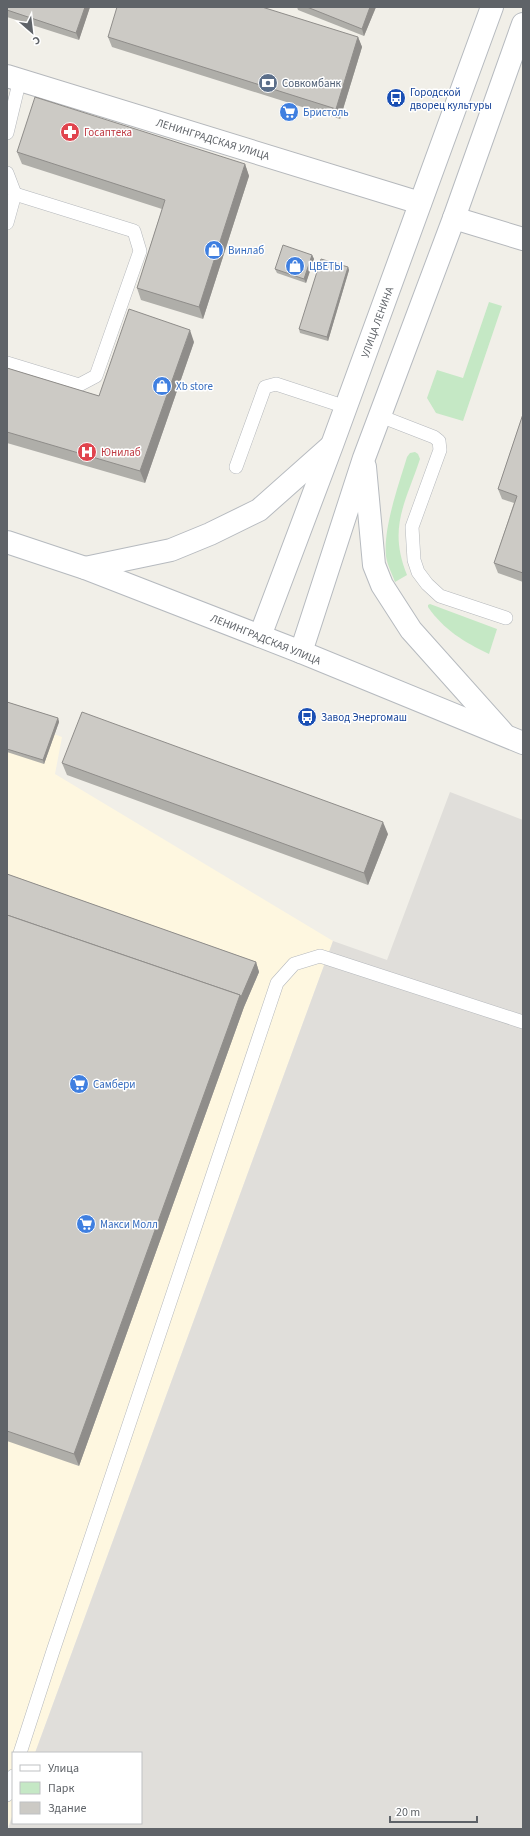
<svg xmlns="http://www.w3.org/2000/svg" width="530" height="1836" viewBox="0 0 530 1836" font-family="'Source Sans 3',sans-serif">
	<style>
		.commercial { fill: #fef7e0 }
		.industrial { fill: #e0deda }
		.green { fill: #c5e8c5 }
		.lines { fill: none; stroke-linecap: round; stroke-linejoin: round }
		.service-casing { stroke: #b5b8bc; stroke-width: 14 }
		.minor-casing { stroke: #b5b8bc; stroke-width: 24 }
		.secondary-casing { stroke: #b6babf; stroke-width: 24 }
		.service { stroke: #fff; stroke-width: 13 }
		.minor { stroke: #fff; stroke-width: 22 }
		.secondary { stroke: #fff; stroke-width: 22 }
		.wall { fill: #afaea9 }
		.shaded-wall { fill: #8f8d8a }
		.building { fill: #cccac5; stroke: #8f8d8a }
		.labels { text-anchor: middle; stroke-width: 3; stroke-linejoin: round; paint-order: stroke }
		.service-label { font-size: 11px; fill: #4e5e75; stroke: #fff; text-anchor: start }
		.transit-label { font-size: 11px; fill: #164399; stroke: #fff; text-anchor: start }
		.shop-label { font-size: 11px; fill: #366cbe; stroke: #fff; text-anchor: start }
		.health-label { font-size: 11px; fill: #be3a42; stroke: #fff; text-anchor: start }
		.street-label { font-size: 11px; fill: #5f6368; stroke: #fff }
	</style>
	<rect width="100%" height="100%" fill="#f1efe8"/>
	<polygon class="commercial" points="7,716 62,737 55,774 333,941 35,1753 13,1753 13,1814 7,1829"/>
	<polygon class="industrial" points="450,792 523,820 523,1829 8,1829 13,1814 13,1823 141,1823 141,1753 35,1753 333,941 387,960"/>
	<g class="green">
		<polygon points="489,302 502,306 463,421 436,413 427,398 437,370 463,378"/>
		<path d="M415,452l3,2 2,5c-15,45 -32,69 -13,116l-12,7c-3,-9 -8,-17 -9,-26 -3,-28 13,-72 21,-99l3,-4z"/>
		<path d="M430,604l67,25 -8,25c-25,-12 -45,-24 -61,-47v-2z"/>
	</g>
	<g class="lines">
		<g class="service-casing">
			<g id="service">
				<polyline points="7,133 20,79"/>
				<polyline points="7,173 15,194 7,223"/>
				<polyline points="7,363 79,385 96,376 140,251 134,231 15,194"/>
				<polyline points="380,416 434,437 439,441 440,450 412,527 414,560 418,572 427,584 440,596 506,618"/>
				<polyline points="236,467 265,387 276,384 346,407"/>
				<polyline points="20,1753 53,1651 277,983 294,964 320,956 523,1022"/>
				<polyline points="7,1795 13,1776"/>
			</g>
		</g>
		<g class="minor-casing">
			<g id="minor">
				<polyline points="7,76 420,203"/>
				<polyline points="454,218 523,239"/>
			</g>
		</g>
		<g class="secondary-casing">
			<g id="secondary">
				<polyline points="365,467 374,565 382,585 411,630 503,733"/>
				<polyline points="7,542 85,568 301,652 523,743"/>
				<polyline points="85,568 171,550 210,534 259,510 330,447"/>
				<polyline points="260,636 332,445 492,7"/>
				<polyline points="301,652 364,458 454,218 523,24"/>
			</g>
		</g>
		<use href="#service" class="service"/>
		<use href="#minor" class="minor"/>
		<use href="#secondary" class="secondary"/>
	</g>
	<g class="wall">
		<polygon points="7,7 90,7 79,40 7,17"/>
		<polygon points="297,7 376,7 364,36 298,10"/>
		<polygon points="108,37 358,37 362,47 340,119 112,47"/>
		<polygon points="17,152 245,164 249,176 203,319 141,300 137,288 162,209 22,164"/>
		<polygon points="312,255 314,259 306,283 277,273 275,269"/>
		<polygon points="348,267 349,270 328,341 300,333 299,329"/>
		<polygon points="194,342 145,483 7,443 7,368 99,396"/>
		<polygon points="523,414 523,582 498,573 494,563 514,503 502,499 498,489"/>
		<polygon points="7,702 58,718 59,722 44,764 7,752"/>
		<polygon points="62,763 388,834 368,885 67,775"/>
		<polygon points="7,874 256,962 259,972 244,1007 79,1466 7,1441"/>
	</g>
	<g class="shaded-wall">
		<polygon points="85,7 90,7 79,40 76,33"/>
		<polygon points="370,7 376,7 364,36 362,29"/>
		<polygon points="358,37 362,47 340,119 336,109"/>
		<polygon points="245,164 249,176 203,319 199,307"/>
		<polygon points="312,255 314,259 306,283 304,279"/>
		<polygon points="348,267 349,270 328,341 327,337"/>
		<polygon points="190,330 194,342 145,483 140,471"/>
		<polygon points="58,718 59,722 44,764 43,760"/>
		<polygon points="383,822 388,834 368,885 364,873"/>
		<polygon points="256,962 259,972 244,1007 79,1466 74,1454 240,995"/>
	</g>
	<g class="building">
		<polygon points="7,7 85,7 76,33 7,10"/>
		<polygon points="117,7 262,7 358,37 336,109 108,37"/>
		<polygon points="307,7 370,7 362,29"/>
		<polygon points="35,97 245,164 199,307 137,288 165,200 17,152"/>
		<polygon points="283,245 312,255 304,279 275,269"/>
		<polygon points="321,259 348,267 327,337 299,329"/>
		<polygon points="129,309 190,330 140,471 7,432 7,368 99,396"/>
		<polygon points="523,414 523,573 494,563 517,496 498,489"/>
		<polygon points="7,702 58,718 43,760 7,749"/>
		<polygon points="82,712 383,822 364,873 62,763"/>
		<polygon points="7,874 256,962 241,997 240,995 7,915"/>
		<polygon points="7,915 240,995 74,1454 7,1431"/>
	</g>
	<defs>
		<g id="bank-disc" transform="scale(1)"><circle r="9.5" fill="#5c6f8a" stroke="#fff"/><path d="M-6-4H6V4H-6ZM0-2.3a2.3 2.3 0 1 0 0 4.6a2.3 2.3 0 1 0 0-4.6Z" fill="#fff"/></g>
		<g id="bus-disc" transform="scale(1)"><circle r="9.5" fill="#1a4fb4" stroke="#fff"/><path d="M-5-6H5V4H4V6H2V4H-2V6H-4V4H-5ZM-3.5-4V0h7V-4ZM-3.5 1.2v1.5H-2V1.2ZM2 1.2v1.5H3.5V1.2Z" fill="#fff"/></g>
		<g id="supermarket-disc" transform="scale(1)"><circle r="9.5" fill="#3f7fe0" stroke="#fff"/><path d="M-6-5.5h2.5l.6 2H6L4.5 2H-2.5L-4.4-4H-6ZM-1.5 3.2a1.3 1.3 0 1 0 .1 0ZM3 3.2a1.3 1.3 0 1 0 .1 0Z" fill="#fff"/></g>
		<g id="pharmacy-disc" transform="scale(1)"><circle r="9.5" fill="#e0444e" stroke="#fff"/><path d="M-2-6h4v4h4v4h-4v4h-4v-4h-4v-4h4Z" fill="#fff"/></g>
		<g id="shop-disc" transform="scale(1)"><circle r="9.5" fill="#3f7fe0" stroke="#fff"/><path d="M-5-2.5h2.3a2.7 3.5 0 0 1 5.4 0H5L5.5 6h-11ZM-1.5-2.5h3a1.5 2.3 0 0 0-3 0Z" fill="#fff"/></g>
		<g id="hospital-disc" transform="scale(1)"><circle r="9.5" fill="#e0444e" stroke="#fff"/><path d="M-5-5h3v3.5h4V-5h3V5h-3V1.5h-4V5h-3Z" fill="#fff"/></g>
	</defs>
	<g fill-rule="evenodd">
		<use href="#bank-disc" x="268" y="83"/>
		<use href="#bus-disc" x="396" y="98"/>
		<use href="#supermarket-disc" x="289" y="112"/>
		<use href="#pharmacy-disc" x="70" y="132"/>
		<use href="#shop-disc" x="214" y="250"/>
		<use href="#shop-disc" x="295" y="266"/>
		<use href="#shop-disc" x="162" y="386"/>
		<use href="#hospital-disc" x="87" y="452"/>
		<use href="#bus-disc" x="307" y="717"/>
		<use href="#supermarket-disc" x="79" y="1084"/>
		<use href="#supermarket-disc" x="86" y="1224"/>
	</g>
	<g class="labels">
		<g class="service-label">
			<text x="282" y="87">Совкомбанк</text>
		</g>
		<g class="transit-label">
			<text x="410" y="96">Городской<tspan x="410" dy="13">дворец культуры</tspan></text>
			<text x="321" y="721">Завод Энергомаш</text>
		</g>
		<g class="shop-label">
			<text x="303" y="116">Бристоль</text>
			<text x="228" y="254">Винлаб</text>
			<text x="309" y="270">ЦВЕТЫ</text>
			<text x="176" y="390">Xb store</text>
			<text x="93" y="1088">Самбери</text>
			<text x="100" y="1228">Макси Молл</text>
		</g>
		<g class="health-label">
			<text x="84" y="136">Госаптека</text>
			<text x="101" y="456">Юнилаб</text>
		</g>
		<g class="street-label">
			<text transform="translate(213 139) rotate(17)" y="4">ЛЕНИНГРАДСКАЯ УЛИЦА</text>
			<text transform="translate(377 322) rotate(-70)" y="4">УЛИЦА ЛЕНИНА</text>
			<text transform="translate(266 639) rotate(22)" y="4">ЛЕНИНГРАДСКАЯ УЛИЦА</text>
		</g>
	</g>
	<rect width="530" height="1836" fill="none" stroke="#5f6368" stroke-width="16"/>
	<rect x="12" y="1752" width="130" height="72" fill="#ffffff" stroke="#bfc1c3"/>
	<rect x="20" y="1765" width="20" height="6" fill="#ffffff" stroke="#bfc1c3"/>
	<text x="48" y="1772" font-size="12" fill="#5f6368">Улица</text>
	<rect x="20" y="1782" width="20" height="12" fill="#c5e8c5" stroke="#bfc1c3"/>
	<text x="48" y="1792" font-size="12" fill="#5f6368">Парк</text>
	<rect x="20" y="1802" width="20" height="12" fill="#cccac5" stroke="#bfc1c3"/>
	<text x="48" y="1812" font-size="12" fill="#5f6368">Здание</text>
	<g transform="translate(32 32) rotate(152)" stroke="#ffffff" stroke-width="3" paint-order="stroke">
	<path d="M0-3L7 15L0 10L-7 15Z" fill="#5f6368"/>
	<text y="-6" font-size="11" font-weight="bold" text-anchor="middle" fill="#5f6368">С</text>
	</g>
	<path d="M390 1816v6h87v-6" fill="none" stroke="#5f6368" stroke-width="2"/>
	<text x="396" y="1816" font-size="12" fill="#5f6368" stroke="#ffffff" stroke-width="3" paint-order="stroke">20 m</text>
</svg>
